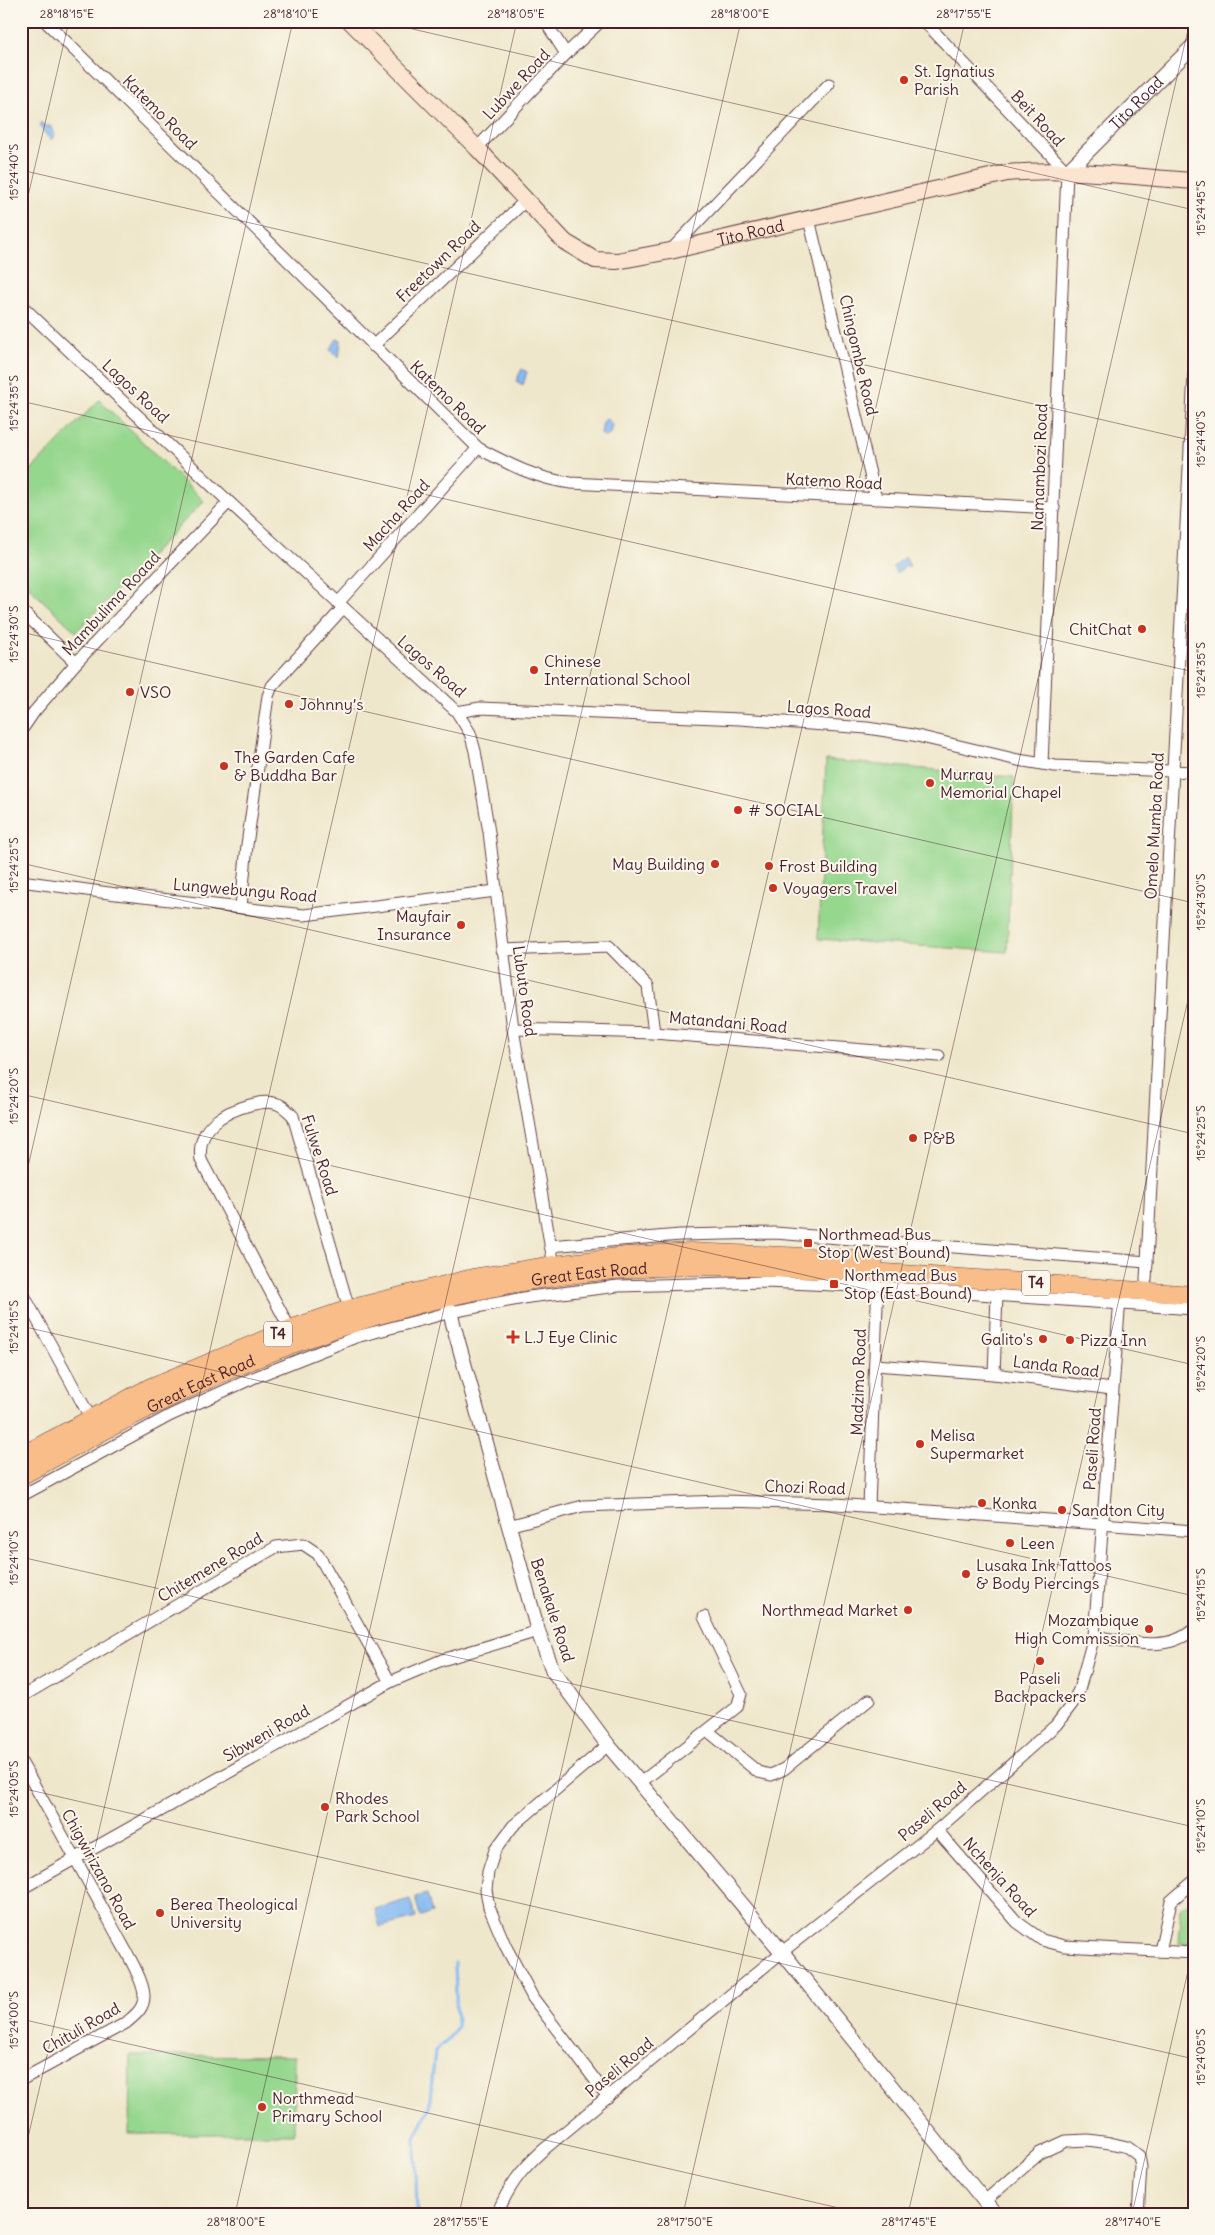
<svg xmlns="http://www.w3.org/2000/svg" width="1215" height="2235" viewBox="0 0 1215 2235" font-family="Delius,sans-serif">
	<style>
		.green { fill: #96d78e; stroke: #707b5c }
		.water { fill: #84b9f2; stroke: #676c8e }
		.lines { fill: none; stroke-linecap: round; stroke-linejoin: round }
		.stream { stroke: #84b9f2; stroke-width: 3 }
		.minor-casing { stroke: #633d43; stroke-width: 13 }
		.tertiary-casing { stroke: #633d43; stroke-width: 16 }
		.secondary-casing { stroke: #633d43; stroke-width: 18 }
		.primary-casing { stroke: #633d43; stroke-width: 19 }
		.minor { stroke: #fff; stroke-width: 11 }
		.tertiary { stroke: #fff; stroke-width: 14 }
		.secondary { stroke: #fce5d0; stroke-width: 16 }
		.primary { stroke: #f8bd89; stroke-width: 18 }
		.ticks { fill: none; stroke: #4a1f2b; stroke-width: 1; stroke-opacity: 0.45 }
		.poi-dot { fill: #c8321e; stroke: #fbf7ec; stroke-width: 2 }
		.labels { text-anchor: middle; stroke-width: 4; stroke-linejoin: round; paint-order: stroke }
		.shield { fill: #fbf7ec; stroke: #7f6065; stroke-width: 1 }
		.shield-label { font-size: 15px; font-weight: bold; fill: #4a1f2b }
		.poi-label { font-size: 16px; fill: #4a1f2b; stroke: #fbf7ec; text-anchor: start }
		.street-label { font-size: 16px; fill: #4a1f2b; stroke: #fbf7ec }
		.neatline { fill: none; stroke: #4a1f2b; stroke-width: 2 }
		.ticks-label { font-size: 12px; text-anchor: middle; fill: #4a1f2b }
	</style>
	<rect width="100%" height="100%" fill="#fbf7ec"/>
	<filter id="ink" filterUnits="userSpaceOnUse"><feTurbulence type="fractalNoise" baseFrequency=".02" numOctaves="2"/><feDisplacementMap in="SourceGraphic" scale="10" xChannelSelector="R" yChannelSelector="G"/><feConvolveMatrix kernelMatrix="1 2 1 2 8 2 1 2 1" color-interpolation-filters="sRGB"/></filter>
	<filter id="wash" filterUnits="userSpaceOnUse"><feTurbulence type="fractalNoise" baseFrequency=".0096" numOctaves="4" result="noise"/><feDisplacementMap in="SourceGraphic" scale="20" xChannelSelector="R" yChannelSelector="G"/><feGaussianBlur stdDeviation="1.12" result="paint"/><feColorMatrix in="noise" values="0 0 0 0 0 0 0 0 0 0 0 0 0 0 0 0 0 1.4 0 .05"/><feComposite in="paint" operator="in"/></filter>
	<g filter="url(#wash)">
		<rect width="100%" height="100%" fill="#efe7cb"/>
		<g class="green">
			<polygon points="99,400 204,501 76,632 21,580 21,480"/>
			<polygon points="826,760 1014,777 1007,952 818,939"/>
			<polygon points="1194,1898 1194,1944 1178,1943 1181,1909"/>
			<polygon points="130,2055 295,2056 294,2134 129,2134"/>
		</g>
		<g class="water">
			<polygon points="41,122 45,126 50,126 55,134 51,140 39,126"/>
			<polygon points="337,339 341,340 339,358 330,350"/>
			<polygon points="522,369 527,372 523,385 516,381"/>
			<polygon points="607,419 612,424 610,434 606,437 601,434 603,421"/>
			<polygon points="905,557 910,566 906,566 896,573 893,567"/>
			<polygon points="427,1894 432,1913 420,1916 415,1897"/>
			<polygon points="410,1899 416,1918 380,1927 375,1909"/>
		</g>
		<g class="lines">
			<polyline class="stream" points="417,2214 415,2138 429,2109 435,2051 445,2043 457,2027 455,1963"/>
		</g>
	</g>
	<g filter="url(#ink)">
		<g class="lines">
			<g class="minor-casing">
				<g id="minor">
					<path d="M45,21l433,427c30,16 59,31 93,35l483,25"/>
					<polyline points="549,21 550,29 566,54"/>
					<polyline points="924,21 1067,172 1042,764"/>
					<polyline points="477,148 566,54 601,21"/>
					<polyline points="809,219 876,499"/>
					<polyline points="671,250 829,84"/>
					<polyline points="21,305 229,502 457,712 480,708 740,719 867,728 913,735 1018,760 1055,766 1194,772"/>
					<polyline points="373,346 526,200"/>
					<polyline points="338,603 478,448"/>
					<polyline points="21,610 76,663"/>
					<polyline points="457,712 470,733 475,751 489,832 513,1029 555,1272"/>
					<polyline points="21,731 34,712 76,663 229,502"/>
					<polyline points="21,881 116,894 304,915 496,891"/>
					<polyline points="241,907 247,845 268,696 272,686 343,608"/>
					<polyline points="502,950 609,946 648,986 654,1033"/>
					<polyline points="513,1029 654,1033 939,1056"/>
					<polyline points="550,1246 680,1235 775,1233 1147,1262"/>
					<polyline points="1146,1280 1194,374"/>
					<polyline points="21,1290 90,1417"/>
					<path d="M290,1329l-89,-169c-5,-32 22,-48 49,-55 8,-2 16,-4 24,-2 8,1 13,7 19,13l56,193"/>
					<polyline points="875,1365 994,1374 1112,1389"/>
					<polyline points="994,1374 997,1295"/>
					<polyline points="21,1496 171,1415 253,1378 356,1337 451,1312 529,1297 618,1286 766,1282 878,1287 1194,1309"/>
					<polyline points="869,1506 878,1280"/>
					<polyline points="508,1526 583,1506 721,1501 836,1504 1194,1531"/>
					<path d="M1094,1636c33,5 72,18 100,-7"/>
					<polyline points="21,1697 276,1547 303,1544 318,1554 390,1682"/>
					<polyline points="708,1731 758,1772 771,1775 784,1769 869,1700"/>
					<path d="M21,1762c33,57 64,114 95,171 8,15 28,47 28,63 0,13 -9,19 -18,27l-105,57"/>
					<polyline points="640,1783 737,1707 741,1694 704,1617"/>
					<polyline points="937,1830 1017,1922 1042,1940 1064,1946 1194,1953"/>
					<polyline points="21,1889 390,1682 442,1660 538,1631"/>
					<polyline points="1160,1951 1171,1901 1194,1881"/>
					<polyline points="608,2097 533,1998 505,1945 489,1907 486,1890 488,1872 495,1850 513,1826 608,1745"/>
					<polyline points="985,2201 1040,2153 1066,2141 1088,2140 1110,2143 1127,2147 1139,2156 1141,2167 1138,2214"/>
					<path d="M497,2214c12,-28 23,-43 45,-63l240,-199 155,-122 119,-105 16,-21 7,-14 15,-54 26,-338"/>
				</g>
			</g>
			<g class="tertiary-casing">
				<g id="tertiary">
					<path id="s1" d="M1067,172l127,-127"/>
					<polyline points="446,1298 538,1631 553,1671 608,1745 782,1952 995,2214"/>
				</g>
			</g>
			<g class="secondary-casing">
				<g id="secondary">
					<path id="s2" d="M350,21l127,127 88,94 30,18 22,1 53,-10 337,-78c62,-6 125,4 187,8"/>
				</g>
			</g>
			<g class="primary-casing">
				<g id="primary">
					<polyline points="21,1456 151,1387 290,1329 349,1309 473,1278 554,1265 626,1256 690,1252 874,1260"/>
					<path id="s3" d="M21,1476c89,-50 179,-97 274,-133 103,-39 223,-66 333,-74 64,-5 130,-2 195,1 124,5 247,16 371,25"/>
				</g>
			</g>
			<use href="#minor" class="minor"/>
			<use href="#tertiary" class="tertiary"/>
			<use href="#secondary" class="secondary"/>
			<use href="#primary" class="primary"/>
		</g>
	</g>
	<path class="ticks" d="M378,21l816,189M21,170l1173,271M21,226l48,-205M21,401l1173,271M21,632l1173,271M21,863l1173,271M21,1094l1173,271M21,1197l272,-1176M21,1326l1173,270M21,1557l1173,270M21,1788l1173,271M21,2019l844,195M21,2168l496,-2147M235,2214l506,-2193M459,2214l506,-2193M683,2214l507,-2193M908,2214l286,-1240M1132,2214l62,-269"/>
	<g class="poi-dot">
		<circle cx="904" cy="80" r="5"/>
		<circle cx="1142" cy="629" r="5"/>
		<circle cx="534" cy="670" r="5"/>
		<circle cx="130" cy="692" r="5"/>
		<circle cx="289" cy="704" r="5"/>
		<circle cx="224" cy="766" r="5"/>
		<circle cx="930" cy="783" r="5"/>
		<circle cx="738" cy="810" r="5"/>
		<circle cx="715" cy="864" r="5"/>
		<circle cx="769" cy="866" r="5"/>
		<circle cx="773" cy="888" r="5"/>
		<circle cx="461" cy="925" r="5"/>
		<circle cx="913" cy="1138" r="5"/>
		<rect x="803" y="1238" width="10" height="10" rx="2.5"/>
		<rect x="829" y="1279" width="10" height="10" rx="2.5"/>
		<path d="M510.5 1329.5h5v5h5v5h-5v5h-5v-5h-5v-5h5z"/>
		<circle cx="1043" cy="1339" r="5"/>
		<circle cx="1070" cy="1340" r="5"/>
		<circle cx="920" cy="1444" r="5"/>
		<circle cx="982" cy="1503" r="5"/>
		<circle cx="1062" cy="1510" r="5"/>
		<circle cx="1010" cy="1543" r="5"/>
		<circle cx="966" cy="1574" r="5"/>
		<circle cx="908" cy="1610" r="5"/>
		<circle cx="1149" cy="1629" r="5"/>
		<circle cx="1040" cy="1661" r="5"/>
		<circle cx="325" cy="1807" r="5"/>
		<circle cx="160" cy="1913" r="5"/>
		<circle cx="262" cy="2107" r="5"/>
	</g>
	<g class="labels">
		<g class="shield">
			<rect x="1022" y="1270.5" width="28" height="25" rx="4"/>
			<rect x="264" y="1321.5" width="28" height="25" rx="4"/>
		</g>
		<g class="shield-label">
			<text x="1036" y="1288">T4</text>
			<text x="278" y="1339">T4</text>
		</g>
		<g class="poi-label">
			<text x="914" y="77">St. Ignatius<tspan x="914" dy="18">Parish</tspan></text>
			<text x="1132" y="635" text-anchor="end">ChitChat</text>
			<text x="544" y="667">Chinese<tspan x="544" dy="18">International School</tspan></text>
			<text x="140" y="698">VSO</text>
			<text x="299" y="710">Johnny’s</text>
			<text x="234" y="763">The Garden Cafe<tspan x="234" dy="18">&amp; Buddha Bar</tspan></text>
			<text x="940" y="780">Murray<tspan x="940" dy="18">Memorial Chapel</tspan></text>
			<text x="748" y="816"># SOCIAL</text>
			<text x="705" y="870" text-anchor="end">May Building</text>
			<text x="779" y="872">Frost Building</text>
			<text x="783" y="894">Voyagers Travel</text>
			<text x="451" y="922" text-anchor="end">Mayfair<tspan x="451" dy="18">Insurance</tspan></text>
			<text x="923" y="1144">P&amp;B</text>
			<text x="818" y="1240">Northmead Bus<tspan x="818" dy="18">Stop (West Bound)</tspan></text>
			<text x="844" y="1281">Northmead Bus<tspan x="844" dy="18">Stop (East Bound)</tspan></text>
			<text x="524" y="1343">L.J Eye Clinic</text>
			<text x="1033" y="1345" text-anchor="end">Galito's</text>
			<text x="1080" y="1346">Pizza Inn</text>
			<text x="930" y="1441">Melisa<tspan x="930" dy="18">Supermarket</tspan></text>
			<text x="992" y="1509">Konka</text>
			<text x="1072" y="1516">Sandton City</text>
			<text x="1020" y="1549">Leen</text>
			<text x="976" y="1571">Lusaka Ink Tattoos<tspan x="976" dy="18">&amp; Body Piercings</tspan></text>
			<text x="898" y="1616" text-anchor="end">Northmead Market</text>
			<text x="1139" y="1626" text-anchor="end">Mozambique<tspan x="1139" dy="18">High Commission</tspan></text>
			<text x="1040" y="1684" text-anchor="middle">Paseli<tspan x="1040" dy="18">Backpackers</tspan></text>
			<text x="335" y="1804">Rhodes<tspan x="335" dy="18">Park School</tspan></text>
			<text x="170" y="1910">Berea Theological<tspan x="170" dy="18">University</tspan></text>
			<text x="272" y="2104">Northmead<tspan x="272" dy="18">Primary School</tspan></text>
		</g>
		<g class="street-label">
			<text transform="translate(516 84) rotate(-47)" y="6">Lubwe Road</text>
			<text dy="6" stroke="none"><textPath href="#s1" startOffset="98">Tito Road</textPath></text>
			<text transform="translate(160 112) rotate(45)" y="6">Katemo Road</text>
			<text transform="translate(1038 118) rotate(47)" y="6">Beit Road</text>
			<text dy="6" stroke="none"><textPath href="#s2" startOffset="502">Tito Road</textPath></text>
			<text transform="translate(438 261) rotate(-44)" y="6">Freetown Road</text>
			<text transform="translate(859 355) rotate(77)" y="6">Chingombe Road</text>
			<text transform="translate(136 391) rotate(43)" y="6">Lagos Road</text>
			<text transform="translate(448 397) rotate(44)" y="6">Katemo Road</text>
			<text transform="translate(1039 467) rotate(-88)" y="6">Namambozi Road</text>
			<text transform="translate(834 481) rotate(3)" y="6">Katemo Road</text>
			<text transform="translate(396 515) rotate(-48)" y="6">Macha Road</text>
			<text transform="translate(111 603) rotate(-47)" y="6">Mambulima Roaad</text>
			<text transform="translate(432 666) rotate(41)" y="6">Lagos Road</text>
			<text transform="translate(829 709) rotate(4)" y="6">Lagos Road</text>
			<text transform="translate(1154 826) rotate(-87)" y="6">Omelo Mumba Road</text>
			<text transform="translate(245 890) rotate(5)" y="6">Lungwebungu Road</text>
			<text transform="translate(525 991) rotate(82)" y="6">Lubuto Road</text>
			<text transform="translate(728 1022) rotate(5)" y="6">Matandani Road</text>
			<text transform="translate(320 1155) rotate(72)" y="6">Fulwe Road</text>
			<text dy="6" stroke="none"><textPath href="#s3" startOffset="608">Great East Road</textPath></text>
			<text transform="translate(1056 1366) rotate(7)" y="6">Landa Road</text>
			<text transform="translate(858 1382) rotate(-88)" y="6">Madzimo Road</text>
			<text dy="6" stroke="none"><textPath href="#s3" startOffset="202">Great East Road</textPath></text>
			<text transform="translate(1092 1449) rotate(-86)" y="6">Paseli Road</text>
			<text transform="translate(805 1487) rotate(2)" y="6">Chozi Road</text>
			<text transform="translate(210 1567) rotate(-31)" y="6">Chitemene Road</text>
			<text transform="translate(553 1610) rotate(72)" y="6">Benakale Road</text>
			<text transform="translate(266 1733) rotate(-30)" y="6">Sibweni Road</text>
			<text transform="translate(932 1811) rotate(-40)" y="6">Paseli Road</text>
			<text transform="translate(99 1869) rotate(61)" y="6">Chigwirizano Road</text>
			<text transform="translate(1000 1877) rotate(48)" y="6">Nchenja Road</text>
			<text transform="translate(81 2028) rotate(-30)" y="6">Chituli Road</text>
			<text transform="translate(619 2067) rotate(-40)" y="6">Paseli Road</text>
		</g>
	</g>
	<rect width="1215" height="2235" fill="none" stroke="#fbf7ec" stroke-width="55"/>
	<rect x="28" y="28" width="1160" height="2180" class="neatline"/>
	<g class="ticks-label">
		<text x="67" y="18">28°18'15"E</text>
		<text x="291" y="18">28°18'10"E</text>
		<text x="516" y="18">28°18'05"E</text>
		<text x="740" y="18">28°18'00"E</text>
		<text x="964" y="18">28°17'55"E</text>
		<text transform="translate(14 172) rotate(-90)" y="4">15°24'40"S</text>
		<text transform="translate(1201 208) rotate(-90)" y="4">15°24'45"S</text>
		<text transform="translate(14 403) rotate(-90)" y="4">15°24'35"S</text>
		<text transform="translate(1201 439) rotate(-90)" y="4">15°24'40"S</text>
		<text transform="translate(14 634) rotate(-90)" y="4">15°24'30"S</text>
		<text transform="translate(1201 670) rotate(-90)" y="4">15°24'35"S</text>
		<text transform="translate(14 865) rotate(-90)" y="4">15°24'25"S</text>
		<text transform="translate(1201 902) rotate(-90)" y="4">15°24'30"S</text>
		<text transform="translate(14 1096) rotate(-90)" y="4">15°24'20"S</text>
		<text transform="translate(1201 1133) rotate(-90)" y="4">15°24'25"S</text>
		<text transform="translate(14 1327) rotate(-90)" y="4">15°24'15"S</text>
		<text transform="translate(1201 1364) rotate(-90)" y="4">15°24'20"S</text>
		<text transform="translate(14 1558) rotate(-90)" y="4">15°24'10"S</text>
		<text transform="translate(1201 1595) rotate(-90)" y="4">15°24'15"S</text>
		<text transform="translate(14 1789) rotate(-90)" y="4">15°24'05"S</text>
		<text transform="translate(1201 1826) rotate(-90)" y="4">15°24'10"S</text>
		<text transform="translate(14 2020) rotate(-90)" y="4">15°24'00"S</text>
		<text transform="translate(1201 2057) rotate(-90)" y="4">15°24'05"S</text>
		<text x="236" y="2226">28°18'00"E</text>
		<text x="461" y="2226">28°17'55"E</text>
		<text x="685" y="2226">28°17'50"E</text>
		<text x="909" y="2226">28°17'45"E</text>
		<text x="1133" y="2226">28°17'40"E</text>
	</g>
</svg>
